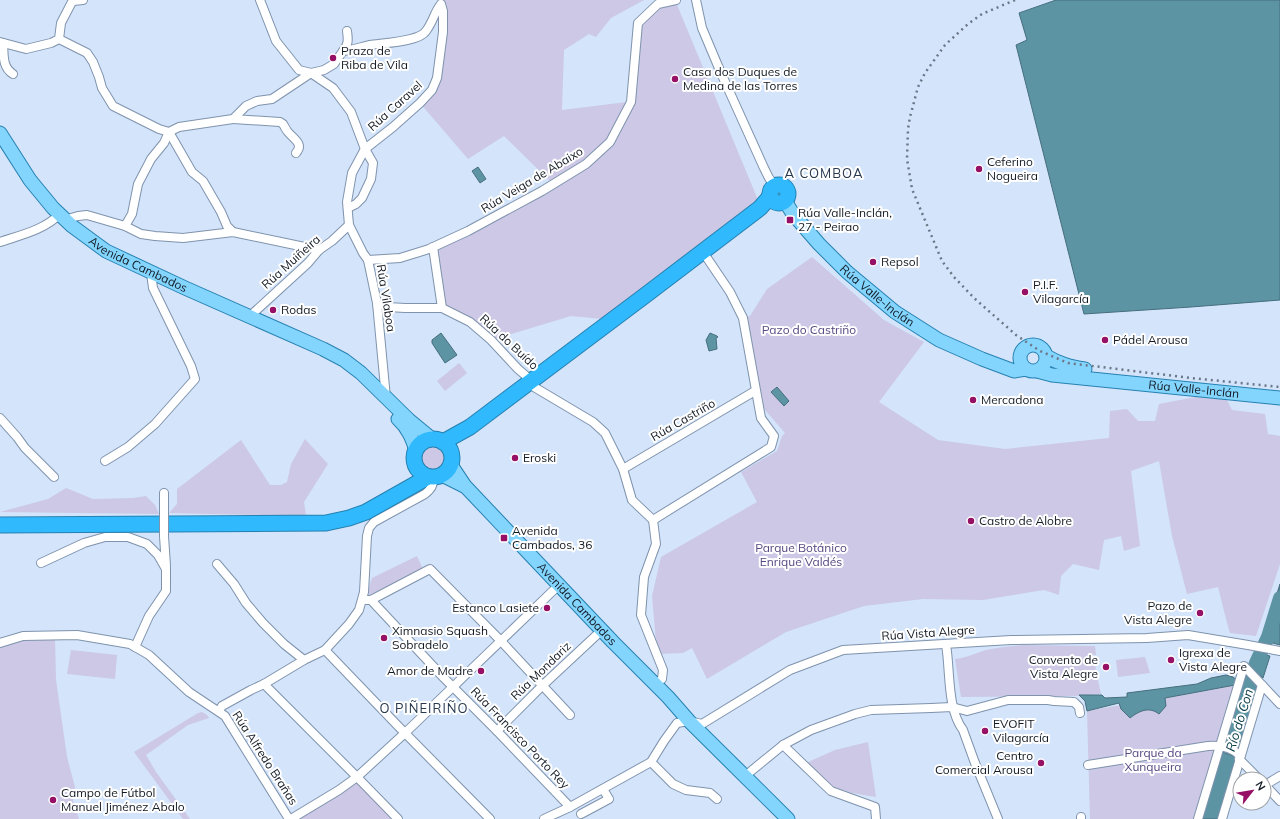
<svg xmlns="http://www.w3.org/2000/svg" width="1280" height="819" viewBox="0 0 1280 819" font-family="Mulish,sans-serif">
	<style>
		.green { fill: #ccc8e5 }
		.water { fill: #5d94a4; stroke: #466f7e }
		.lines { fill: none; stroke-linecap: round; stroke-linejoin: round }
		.river { stroke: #5d94a4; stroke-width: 14 }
		.street-casing { stroke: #7f93ad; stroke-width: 10 }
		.primary-casing { stroke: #2681b1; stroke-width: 15 }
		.highway-casing { stroke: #2681b1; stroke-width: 17 }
		.street { stroke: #fff; stroke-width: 8 }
		.primary { stroke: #83d5fe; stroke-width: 13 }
		.highway { stroke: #31b9fd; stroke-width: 15 }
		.rail { stroke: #6b7787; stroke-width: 2.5; stroke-dasharray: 2 4; stroke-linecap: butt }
		.street-bridge-casing { stroke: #7f93ad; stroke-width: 10; stroke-linecap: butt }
		.street-bridge { stroke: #fff; stroke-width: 8 }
		.poi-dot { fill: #961066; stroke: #fff; stroke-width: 1.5 }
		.labels { text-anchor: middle; stroke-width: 4; stroke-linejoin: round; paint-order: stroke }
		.poi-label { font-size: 12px; fill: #121a24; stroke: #fff; text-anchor: start }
		.street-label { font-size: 12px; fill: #121a24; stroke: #fff }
		.park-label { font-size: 12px; fill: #564982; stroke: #fff }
		.neighbourhood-label { font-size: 13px; letter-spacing: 1px; fill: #293a50; stroke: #fff }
		.water-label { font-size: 13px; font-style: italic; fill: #0c404c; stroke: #fff }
	</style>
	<rect width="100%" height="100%" fill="#d3e4fb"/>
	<g class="green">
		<polygon points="444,0 644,0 611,18 596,37 589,34 564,50 562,110 627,102 632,90 638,23 658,4 675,0 758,200 613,320 571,316 491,340 442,308 433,247 553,184 504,136 468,159 420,103 437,78"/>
		<polygon points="812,257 884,320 924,342 879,402 938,440 1005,449 1109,438 1110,411 1127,409 1138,421 1155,421 1159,404 1201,396 1226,398 1232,410 1265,414 1268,434 1280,436 1280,564 1256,636 1230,633 1226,619 1218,587 1187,594 1172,536 1159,461 1131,471 1140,546 1124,551 1121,536 1104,540 1099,570 1073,564 1061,576 1059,595 1044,590 983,600 923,599 864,606 786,632 707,679 692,648 683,653 657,654 652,596 661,557 757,502 741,472 777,451 782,436 785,433 765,410 755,391 743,318 750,316 767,289"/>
		<polygon points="459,363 467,373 445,391 437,381"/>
		<polygon points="305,439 328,464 304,502 306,516 169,513 177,504 177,489 241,440 270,485 281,485 287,482 291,464"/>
		<circle cx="433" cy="458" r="12"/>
		<polygon points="66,488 93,499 133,498 146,496 155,505 159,514 0,512 48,499"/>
		<polygon points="417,556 423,569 369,595 368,591 372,578"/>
		<polygon points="23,636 55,639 56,680 67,757 75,787 73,801 79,819 0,819 0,641"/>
		<path d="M1024,645l71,1 1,9h-4v2l-4,1 1,4 6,1 2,17h1l3,14 -26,2 -114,1 -6,-38c11,-1 21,-6 31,-9 13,-3 25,-4 38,-5z"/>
		<polygon points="71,650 117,655 115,679 67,674"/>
		<polygon points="1145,657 1150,673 1118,677 1116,660"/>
		<polygon points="1235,685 1197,819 1090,819 1087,711"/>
		<polygon points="202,712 207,715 209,718 188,725 146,755 156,772 190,819 183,819 134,752 198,713"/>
		<polygon points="868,742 876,797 852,793 833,787 806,763 835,750"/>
		<polygon points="357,777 398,819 291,819"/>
	</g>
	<g class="water">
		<polygon points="1056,0 1280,0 1280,300 1191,307 1084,314 1016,45 1027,40 1019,13"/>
		<polygon points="478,167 486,179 480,183 472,171"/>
		<polygon points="441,333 457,355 445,363 432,343 432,340"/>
		<polygon points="710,333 717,336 718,337 716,338 717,349 709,351 706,340"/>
		<polygon points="777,387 789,401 784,406 771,392"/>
		<polygon points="1280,584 1280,645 1262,640"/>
		<polygon points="1258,653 1270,656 1263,678 1249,663"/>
		<polygon points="1244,673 1258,687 1239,749 1223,744"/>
		<path d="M1226,675l7,2 4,3 -2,5 -70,13 1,8 -7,8c-10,-8 -20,-3 -29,4l-9,-9 -2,-6 -32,8 -2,-10 -6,-6h23l3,3 22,-1v-4l70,-9 14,-6z"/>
		<polygon points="1220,751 1236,757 1218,819 1200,819"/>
	</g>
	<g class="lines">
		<polyline class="river" points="1248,688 1256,663 1268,637 1280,598"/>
		<g class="street-casing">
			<g id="street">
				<polyline points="260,0 276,41 299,70 311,73 333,88 351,112 365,149 373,163 371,179 362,198 356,204 348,208"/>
				<polyline points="696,0 702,28 721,73 764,168 769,178 775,186"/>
				<polyline points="73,1 83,0"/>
				<polyline points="59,39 87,53 93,62 99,77 102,88 113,106 159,129 169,132 192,172 203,181 221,212 227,226 233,232"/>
				<polyline points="0,42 26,49 51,43 59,39 61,23 73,0"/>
				<path d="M3,43c1,12 -1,24 10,31"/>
				<path d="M343,51c6,-7 5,-12 4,-20"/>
				<path d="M233,119l47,3 3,2c2,3 3,6 5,8 6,7 16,12 8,21"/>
				<polyline points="68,222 71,218 78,216 87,215 125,226 141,234 155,236 183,238 233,232 319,250"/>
				<path d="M125,226l7,-12 6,-30 13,-25 13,-16 5,-11 10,-5 54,-8 13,-13 11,-5 15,-2 39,-26 13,-3 10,-6 9,-13c10,-1 18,-4 27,-6 13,-2 49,-3 56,-14 7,-9 8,-18 15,-27l2,7v21l-6,46 -5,12 -12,13 -27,24 -28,22 -13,24 -5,29 2,23 14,28 5,7 9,43 9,95"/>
				<path d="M0,242c21,-7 44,-12 60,-28"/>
				<polyline points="433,247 442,308"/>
				<polyline points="368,260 400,258 429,249 468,231 542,191 586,164 610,142 631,102 638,23 658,4 676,0"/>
				<polyline points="377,303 388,307 405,308 442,308 470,322 491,340 518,369 532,381"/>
				<polyline points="249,317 308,263 319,250 332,241 349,225"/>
				<polyline points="529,384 593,422 605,433 623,469 632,500 653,520 656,544 644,577 641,615 663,670 662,679 656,684"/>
				<polyline points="0,418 17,437 25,448 54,477"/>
				<polyline points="105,461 128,447 155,424 195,379 191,366 153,288 151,273"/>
				<polyline points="623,469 755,391"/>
				<polyline points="164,493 164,512"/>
				<polyline points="653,520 771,447 774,436 761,418 743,318 730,292 703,252"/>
				<polyline points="164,536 166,566"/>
				<polyline points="41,563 84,543 105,537 128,537 147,544 158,555 166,569 166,591 149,616 135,647"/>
				<polyline points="217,564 234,584 246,603 263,623 284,644 304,660"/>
				<polyline points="366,600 371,600 430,569 500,640 570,715"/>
				<polyline points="371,600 444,678 497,731 570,807"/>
				<polyline points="0,643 23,636 77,635 130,644 149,655 189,692 225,716 289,819"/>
				<path d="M946,644l1,8c3,24 1,58 16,78l12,33 23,56"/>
				<polyline points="325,650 398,726 490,819"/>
				<polyline points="264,684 357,777 398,819"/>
				<path d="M219,711l3,-5 29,-16 13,-6 40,-24 21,-10 24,-26 10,-14 5,-18 3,-56 2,-8 5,-6 51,-28c6,-5 9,-9 8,-17"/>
				<polyline points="497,731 543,685 602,630"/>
				<polyline points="783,745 831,791 875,807 876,819"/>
				<polyline points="1239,759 1259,779"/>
				<polyline points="651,762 673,784 686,790 710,793 717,799"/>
				<path d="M1088,765l120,-19c12,-1 24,1 32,10"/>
				<polyline points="745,776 783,745 811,730 855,714 871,710 931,708 952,707 967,711 1008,700 1048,700 1054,701 1074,702 1079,707 1080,713"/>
				<polyline points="1264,784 1280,801"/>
				<polyline points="1265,785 1280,776"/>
				<polyline points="581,814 609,799 603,789"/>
				<polyline points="1081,817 1081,819"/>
				<polyline points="291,819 339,790 357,777 405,733 560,584"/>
				<polyline points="544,819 570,807 651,762 664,741 677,723 689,721 702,724 790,670 843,650 1011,640 1147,638 1188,635 1248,645 1280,651"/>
				<polyline points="1198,819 1244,666 1280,704"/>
				<polyline points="1222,819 1262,685"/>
			</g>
		</g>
		<g class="primary-casing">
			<g id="primary">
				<path id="s1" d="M0,133l30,47 23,28 19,18 34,25 79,37 138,61 21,11 17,13 48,47 23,19"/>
				<path id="s2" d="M785,201l8,13 26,30 28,28 48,40 44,28 43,19 32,12 12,-2"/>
				<circle cx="1033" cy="358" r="13"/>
				<path d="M1046,356c14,8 24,11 39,13"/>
				<path id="s3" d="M1037,371l15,4 228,23"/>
				<path d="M398,419c10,9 14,19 18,31"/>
				<path id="s4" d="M451,465l14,21 148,156 55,55 21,24 99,98"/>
				<polyline points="442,475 464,486"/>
			</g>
		</g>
		<g class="highway-casing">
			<g id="highway">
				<circle cx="779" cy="194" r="9"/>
				<circle cx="433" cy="458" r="19"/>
				<polyline points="443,442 470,427 647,294 760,208 768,199 770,195"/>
				<polyline points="0,525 326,523 349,518 366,512 428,477"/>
			</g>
		</g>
		<use href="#street" class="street"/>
		<use href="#primary" class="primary"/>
		<use href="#highway" class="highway"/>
		<polyline class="rail" points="1015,0 982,14 968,24 945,45 925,73 918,87 910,117 908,129 907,159 912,189 942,261 954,277 974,298 1016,335 1040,351 1068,363 1191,378 1280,387"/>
		<g class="street-bridge-casing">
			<polyline id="street-bridge" points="164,536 164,512"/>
		</g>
		<use href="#street-bridge" class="street-bridge"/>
	</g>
	<g class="poi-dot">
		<circle cx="333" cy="58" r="4"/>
		<circle cx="675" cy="79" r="4"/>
		<circle cx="979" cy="169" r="4"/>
		<rect x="786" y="216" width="8" height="8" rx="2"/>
		<circle cx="873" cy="262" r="4"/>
		<circle cx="1025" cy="292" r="4"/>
		<circle cx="273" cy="310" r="4"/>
		<circle cx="1105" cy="340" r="4"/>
		<circle cx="973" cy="400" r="4"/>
		<circle cx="515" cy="458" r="4"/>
		<circle cx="971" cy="521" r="4"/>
		<rect x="500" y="534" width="8" height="8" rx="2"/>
		<circle cx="547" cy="608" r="4"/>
		<circle cx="1200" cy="613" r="4"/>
		<circle cx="384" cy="638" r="4"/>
		<circle cx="1171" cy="660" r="4"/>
		<circle cx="1106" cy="667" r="4"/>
		<circle cx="481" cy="671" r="4"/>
		<circle cx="985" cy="731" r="4"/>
		<circle cx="1041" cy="763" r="4"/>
		<circle cx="53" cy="800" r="4"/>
	</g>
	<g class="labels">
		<g class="poi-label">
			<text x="341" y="55">Praza de<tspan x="341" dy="14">Riba de Vila</tspan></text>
			<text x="683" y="76">Casa dos Duques de<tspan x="683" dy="14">Medina de las Torres</tspan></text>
			<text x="987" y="166">Ceferino<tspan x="987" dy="14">Nogueira</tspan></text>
			<text x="798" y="217">Rúa Valle-Inclán,<tspan x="798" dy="14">27 - Peirao</tspan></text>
			<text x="881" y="266">Repsol</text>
			<text x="1033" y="289">P.I.F.<tspan x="1033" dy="14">Vilagarcía</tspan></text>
			<text x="281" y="314">Rodas</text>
			<text x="1113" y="344">Pádel Arousa</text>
			<text x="981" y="404">Mercadona</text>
			<text x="523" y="462">Eroski</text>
			<text x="979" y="525">Castro de Alobre</text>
			<text x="512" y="535">Avenida<tspan x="512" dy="14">Cambados, 36</tspan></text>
			<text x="1192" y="610" text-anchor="end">Pazo de<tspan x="1192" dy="14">Vista Alegre</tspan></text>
			<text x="539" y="612" text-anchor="end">Estanco Lasiete</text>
			<text x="392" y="635">Ximnasio Squash<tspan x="392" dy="14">Sobradelo</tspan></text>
			<text x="1179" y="657">Igrexa de<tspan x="1179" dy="14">Vista Alegre</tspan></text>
			<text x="1098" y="664" text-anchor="end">Convento de<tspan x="1098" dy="14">Vista Alegre</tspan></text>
			<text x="473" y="675" text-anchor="end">Amor de Madre</text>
			<text x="993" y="728">EVOFIT<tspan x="993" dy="14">Vilagarcía</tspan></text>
			<text x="1033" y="760" text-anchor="end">Centro<tspan x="1033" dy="14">Comercial Arousa</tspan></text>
			<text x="61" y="797">Campo de Fútbol<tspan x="61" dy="14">Manuel Jiménez Abalo</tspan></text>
		</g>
		<g class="street-label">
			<text transform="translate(395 106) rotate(-42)" y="4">Rúa Caravel</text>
			<text transform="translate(532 180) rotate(-31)" y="4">Rúa Veiga de Abaixo</text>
			<text transform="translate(291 262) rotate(-42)" y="4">Rúa Muiñeira</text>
			<text dy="4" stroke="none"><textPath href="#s1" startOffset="195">Avenida Cambados</textPath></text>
			<text dy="4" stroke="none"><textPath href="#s2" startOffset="133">Rúa Valle-Inclán</textPath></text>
			<text transform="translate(386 298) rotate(81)" y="4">Rúa Vilaboa</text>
			<text transform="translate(509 342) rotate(43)" y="4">Rúa do Buído</text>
			<text dy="4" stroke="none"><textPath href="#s3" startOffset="158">Rúa Valle-Inclán</textPath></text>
			<text transform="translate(683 420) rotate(-30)" y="4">Rúa Castriño</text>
			<text dy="4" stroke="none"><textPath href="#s4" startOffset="188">Avenida Cambados</textPath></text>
			<text transform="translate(928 633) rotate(-4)" y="4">Rúa Vista Alegre</text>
			<text transform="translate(541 671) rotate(-44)" y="4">Rúa Mondariz</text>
			<text transform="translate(520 738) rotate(46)" y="4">Rúa Francisco Porto Rey</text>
			<text transform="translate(265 758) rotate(57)" y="4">Rúa Alfredo Brañas</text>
		</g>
		<g class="park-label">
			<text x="809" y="334">Pazo do Castriño</text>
			<text x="801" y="552">Parque Botánico<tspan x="801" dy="14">Enrique Valdés</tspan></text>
			<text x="1153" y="757">Parque da<tspan x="1153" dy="14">Xunqueira</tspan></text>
		</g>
		<g class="neighbourhood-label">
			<text x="824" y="178">A COMBOA</text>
			<text x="424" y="713">O PIÑEIRIÑO</text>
		</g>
		<g class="water-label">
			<text transform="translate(1239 720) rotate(-73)" y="5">Río do Con</text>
		</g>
	</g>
	<g transform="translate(1252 791) rotate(59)"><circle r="19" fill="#ffffff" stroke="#a0a3a7"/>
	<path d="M0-3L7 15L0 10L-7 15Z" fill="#961066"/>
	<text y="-6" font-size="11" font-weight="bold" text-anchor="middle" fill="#121a24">N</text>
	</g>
</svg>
